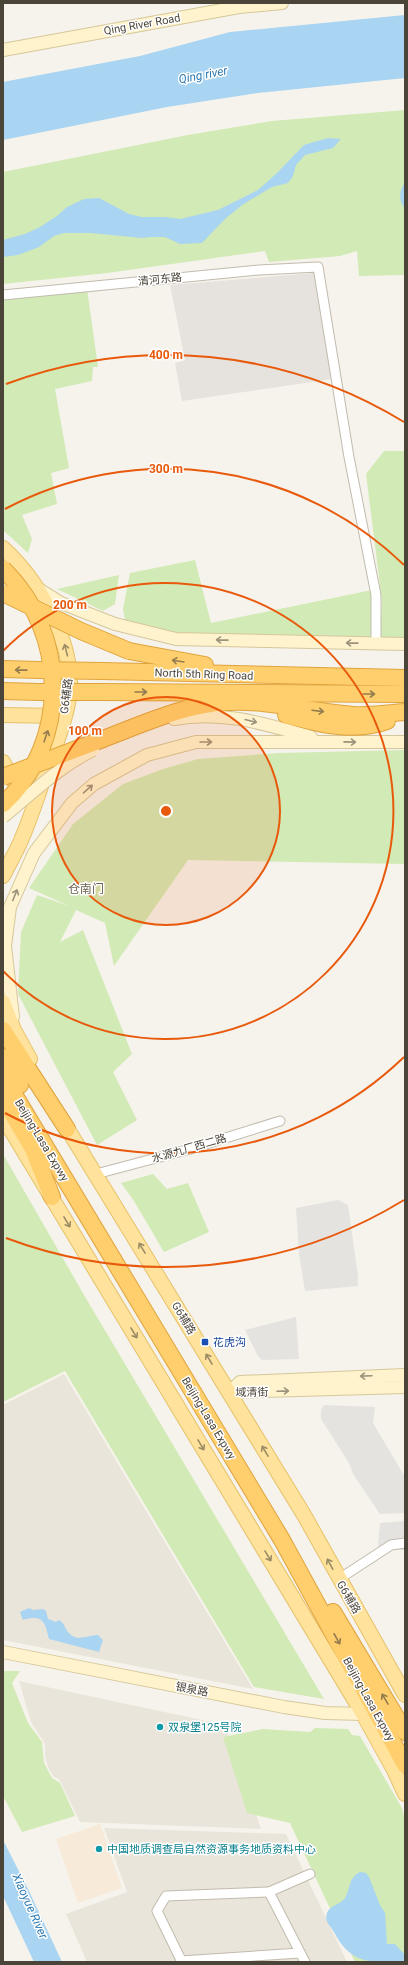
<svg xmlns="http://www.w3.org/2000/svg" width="408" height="1965" viewBox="0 0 408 1965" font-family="Roboto,'Noto Sans SC',sans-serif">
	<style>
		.residential { fill: #eae5da }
		.commercial { fill: #f7ead8 }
		.industrial { fill: #e6e2dd }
		.green { fill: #d2eab5 }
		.parking { fill: #e5e3e0 }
		.water { fill: #a9d4f2 }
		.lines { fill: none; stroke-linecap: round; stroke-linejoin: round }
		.street-casing { stroke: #c2bbae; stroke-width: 11 }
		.secondary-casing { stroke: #d6c79b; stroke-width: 14 }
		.primary-casing { stroke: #e6c16a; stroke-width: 16 }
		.highway-casing { stroke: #e0a43c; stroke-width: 18 }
		.street { stroke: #fff; stroke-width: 9 }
		.secondary { stroke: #fff3cd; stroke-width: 12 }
		.primary { stroke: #ffe39c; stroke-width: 14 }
		.highway { stroke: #ffcf6e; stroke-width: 16 }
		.secondary-bridge-casing { stroke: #d6c79b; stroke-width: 14; stroke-linecap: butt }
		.highway-bridge-casing { stroke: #e0a43c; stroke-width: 18; stroke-linecap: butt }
		.secondary-bridge { stroke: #fff3cd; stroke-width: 12 }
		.highway-bridge { stroke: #ffcf6e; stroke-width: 16 }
		.oneway { stroke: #9c937c }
		.oneway2 { stroke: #9c8c66 }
		.oneway3 { stroke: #937c4e }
		.ring { fill: none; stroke: #e8590c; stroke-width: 2 }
		.transit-dot { fill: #1a4fb4; stroke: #fff; stroke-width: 1.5 }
		.culture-dot { fill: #0f9aa8; stroke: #fff; stroke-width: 1.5 }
		.labels { text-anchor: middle; stroke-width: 3; stroke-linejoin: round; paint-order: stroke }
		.street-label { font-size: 11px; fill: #4b4439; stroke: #fff }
		.transit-label { font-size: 11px; fill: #164399; stroke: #fff; text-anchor: start }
		.culture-label { font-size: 11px; fill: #0d838f; stroke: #fff; text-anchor: start }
		.water-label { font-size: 12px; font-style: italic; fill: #2e7ab2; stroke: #fff }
		.neighbourhood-label { font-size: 12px; fill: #6e6250; stroke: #fff }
		.centre { fill: #e8590c; stroke: #fff; stroke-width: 2 }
		.ring-label { font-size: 12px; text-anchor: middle; font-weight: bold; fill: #e8590c; stroke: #fff; stroke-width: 3; stroke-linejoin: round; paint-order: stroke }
	</style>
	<rect width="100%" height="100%" fill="#f6f3ec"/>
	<g class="residential">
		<polygon points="64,1374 253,1689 3,1640 3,1405"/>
		<polygon points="19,1681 225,1725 261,1829 80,1822 59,1779 54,1777 49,1769 45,1757 45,1744 31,1722"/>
		<polygon points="104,1828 286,1834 347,1962 87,1962 66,1914 127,1892"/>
	</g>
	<polygon class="commercial" points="100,1824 122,1888 78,1903 56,1839"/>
	<polygon class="industrial" points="315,273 332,379 182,401 175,363 185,360 170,285"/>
	<g class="green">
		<polygon points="405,110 405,275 359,276 357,251 340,256 269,262 265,251 107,273 3,284 3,172 188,135 272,121"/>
		<polygon points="87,289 98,367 93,367 92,381 55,389 69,468 51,473 57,504 22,515 32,539 28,553 3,530 3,300"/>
		<polygon points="384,451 405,451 405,639 380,638 382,601 366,474"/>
		<polygon points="195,560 211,623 372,590 373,637 370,640 179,634 125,620 123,609 130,573"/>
		<polygon points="119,575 115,604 103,611 57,589"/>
		<polygon points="405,750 405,864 188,860 114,966 105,923 76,910 60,942 83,930 132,1054 113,1072 137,1120 97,1145 18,994 21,932 37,895 69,906 29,888 73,824 123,784 163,769 198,759 279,753"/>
		<polygon points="3,1154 84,1295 324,1699 254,1687 65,1371 3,1402"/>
		<polygon points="153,1174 167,1189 188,1183 209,1232 164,1252 134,1201 121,1183"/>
		<polygon points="3,1671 20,1671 12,1683 28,1723 42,1742 44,1763 52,1778 60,1783 75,1816 22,1832 3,1796"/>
		<polygon points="315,1728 348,1729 352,1735 360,1736 402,1808 405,1820 405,1962 355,1962 290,1823 247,1813 223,1737 263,1729 310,1732"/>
	</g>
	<g class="parking">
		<polygon points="338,1200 348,1205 358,1276 358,1286 305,1291 299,1254 296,1208"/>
		<polygon points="296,1317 299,1359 262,1360 258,1356 245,1330"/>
		<polygon points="324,1405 375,1407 373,1423 405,1477 405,1513 380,1514 353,1474 349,1463 321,1419 321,1410"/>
		<polygon points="405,1521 405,1550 393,1550 383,1556 378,1545 380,1523"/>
	</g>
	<g class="water">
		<polygon points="405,15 405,78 258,93 167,107 3,140 3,82 140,56 230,32"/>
		<polygon points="328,138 341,139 333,148 305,155 296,165 293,176 288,183 272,187 242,205 225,219 202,243 180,244 165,237 151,237 142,238 90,233 64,233 54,236 39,247 18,255 3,257 3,240 25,234 40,227 57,216 67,207 84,199 99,198 129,214 142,217 165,217 180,219 218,210 258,190 277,173 304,145"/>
		<path d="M405,182v27c-7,-10 -6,-17 0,-27z"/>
		<path d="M29,1608l4,2 10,-1 3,2 2,8 8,3 3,-2c6,4 5,7 9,12 9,11 19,3 30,3l5,5 -4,12 -50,-13c-4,-17 -6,-25 -26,-19l-3,-8z"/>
		<polygon points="3,1840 29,1891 62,1962 34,1962 3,1896"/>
		<path d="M360,1872l6,1 3,4 11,28 5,8 2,31h8l10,11v7c-35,0 -54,3 -71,-30 -4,-7 -10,-10 -7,-19 3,-8 13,-8 18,-15 6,-10 3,-20 15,-26z"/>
	</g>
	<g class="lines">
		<g class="street-casing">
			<g id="street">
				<polyline points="3,295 259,270 318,267 349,457 376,595 376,643"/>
				<polyline points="96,1174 190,1149 280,1121"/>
				<polyline points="339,1579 391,1545 405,1543"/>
				<polyline points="181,1961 300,1953"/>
				<polyline points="182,1962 157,1911 166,1896 269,1892"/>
				<polyline points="305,1962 269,1892 310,1874"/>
			</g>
		</g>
		<g class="secondary-casing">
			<g id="secondary">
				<polyline points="3,50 239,7 282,3"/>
				<polyline points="37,588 61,603 115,624 176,639 405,644"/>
				<path d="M174,719c48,-9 91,5 137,18"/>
				<polyline points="13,1017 5,946 10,907 34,853 72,803 94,784 147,755 196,742 405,742"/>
				<polyline points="230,1392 240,1382 405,1375"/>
				<polyline points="230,1392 405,1387"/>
				<polyline points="3,1652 284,1707 325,1713 363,1714"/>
			</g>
		</g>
		<g class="primary-casing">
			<g id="primary">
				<path d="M3,548c34,31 66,86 67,133 1,24 -11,56 -20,79 -9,26 -17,52 -28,78 -5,13 -13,25 -19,38"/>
				<polyline points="3,715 62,716"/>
				<polyline points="3,762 15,783"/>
				<polyline points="3,1002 14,1030 30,1059"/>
				<polyline points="3,1117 363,1714 394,1770 405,1794"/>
				<polyline points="62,1120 304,1515 405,1695"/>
			</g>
		</g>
		<g class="highway-casing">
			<g id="highway">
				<polyline points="129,651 205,665"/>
				<polyline points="3,669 40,670"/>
				<polyline points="102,671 405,678"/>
				<polyline points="3,691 39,692"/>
				<polyline points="102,692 405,694"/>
				<path d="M286,715c33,9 67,18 101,6"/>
				<path d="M103,739c40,-15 82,-35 126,-37 41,-2 83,10 124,13 17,1 35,-2 52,-3"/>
				<polyline points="3,1030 67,1129"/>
				<polyline points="3,1057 20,1085"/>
				<polyline points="3,1076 282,1540 405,1765"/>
				<polyline points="3,1098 33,1149 52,1197"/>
				<polyline points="333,1612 405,1732"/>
			</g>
		</g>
		<use href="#street" class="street"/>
		<use href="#secondary" class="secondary"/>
		<use href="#primary" class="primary"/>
		<use href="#highway" class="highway"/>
		<g class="secondary-bridge-casing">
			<path id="secondary-bridge" d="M3,817c29,-24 57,-51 90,-67"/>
		</g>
		<g class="highway-bridge-casing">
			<g id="highway-bridge">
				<path d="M3,569c65,63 68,173 0,235"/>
				<polyline points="3,593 81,631 129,651"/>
				<polyline points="40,670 102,671"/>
				<polyline points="39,692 102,692"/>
				<polyline points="3,777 103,739"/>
			</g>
		</g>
		<use href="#secondary-bridge" class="secondary-bridge"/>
		<use href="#highway-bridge" class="highway-bridge"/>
	</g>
	<defs><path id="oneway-shaft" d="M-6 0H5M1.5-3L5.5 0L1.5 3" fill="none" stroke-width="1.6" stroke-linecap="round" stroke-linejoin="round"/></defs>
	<g class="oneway">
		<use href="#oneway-shaft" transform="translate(222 640) rotate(-179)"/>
		<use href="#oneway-shaft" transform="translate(352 643) rotate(-179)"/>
		<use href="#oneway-shaft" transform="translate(251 721) rotate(14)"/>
		<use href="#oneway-shaft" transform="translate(206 742)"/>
		<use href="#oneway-shaft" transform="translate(350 742) rotate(1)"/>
		<use href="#oneway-shaft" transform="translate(88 789) rotate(-41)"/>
		<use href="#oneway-shaft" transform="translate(15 895) rotate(-68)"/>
		<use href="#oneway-shaft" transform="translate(366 1376) rotate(178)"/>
		<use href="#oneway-shaft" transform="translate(283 1391) rotate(-2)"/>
	</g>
	<g class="oneway2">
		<use href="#oneway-shaft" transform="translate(66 650) rotate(-104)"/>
		<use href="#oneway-shaft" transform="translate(67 1222) rotate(59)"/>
		<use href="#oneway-shaft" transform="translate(142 1248) rotate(-121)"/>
		<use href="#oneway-shaft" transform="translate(134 1333) rotate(59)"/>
		<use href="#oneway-shaft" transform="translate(209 1359) rotate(-121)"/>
		<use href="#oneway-shaft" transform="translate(201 1445) rotate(59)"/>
		<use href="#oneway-shaft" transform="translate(265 1451) rotate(-121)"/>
		<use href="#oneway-shaft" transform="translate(268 1556) rotate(59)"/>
		<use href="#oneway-shaft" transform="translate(330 1564) rotate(-118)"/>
	</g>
	<g class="oneway3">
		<use href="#oneway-shaft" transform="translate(178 661) rotate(-171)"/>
		<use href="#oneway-shaft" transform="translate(21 670) rotate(-179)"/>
		<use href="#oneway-shaft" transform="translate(141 692)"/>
		<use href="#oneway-shaft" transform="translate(369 694)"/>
		<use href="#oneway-shaft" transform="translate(318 711) rotate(7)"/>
		<use href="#oneway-shaft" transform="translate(46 736) rotate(-71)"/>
		<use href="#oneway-shaft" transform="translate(337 1639) rotate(61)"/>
		<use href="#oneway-shaft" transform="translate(385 1699) rotate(-121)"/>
	</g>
	<circle cx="166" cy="811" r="114" fill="#e8590c" fill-opacity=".12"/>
	<g class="ring">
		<circle cx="166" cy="811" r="114"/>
		<path d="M3 651A228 228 0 1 1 3 971"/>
		<path d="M404 1057A342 342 0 0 1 5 1113M5 509A342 342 0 0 1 404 565"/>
		<path d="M404 1200A456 456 0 0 1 6 1238M6 384A456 456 0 0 1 404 422"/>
	</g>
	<rect class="transit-dot" x="201" y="1338" width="8" height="8" rx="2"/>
	<g class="culture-dot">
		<circle cx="160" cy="1727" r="4"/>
		<circle cx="99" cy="1849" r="4"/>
	</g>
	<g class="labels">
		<g class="street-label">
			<text transform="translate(142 24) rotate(-10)" y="4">Qing River Road</text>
			<text transform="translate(160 279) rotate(-6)" y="4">清河东路</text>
			<text transform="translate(204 674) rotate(2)" y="4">North 5th Ring Road</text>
			<text transform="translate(66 696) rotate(-83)" y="4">G6辅路</text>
			<text transform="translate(42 1140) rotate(59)" y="4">Beijing-Lasa Expwy</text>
			<text transform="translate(189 1148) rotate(-16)" y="4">水源九厂西二路</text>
			<text transform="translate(184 1318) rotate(59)" y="4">G6辅路</text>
			<text transform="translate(252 1392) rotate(-1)" y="4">域清街</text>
			<text transform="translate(209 1418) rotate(59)" y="4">Beijing-Lasa Expwy</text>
			<text transform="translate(349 1597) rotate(60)" y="4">G6辅路</text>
			<text transform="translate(192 1689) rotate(11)" y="4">银泉路</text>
			<text transform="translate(369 1699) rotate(61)" y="4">Beijing-Lasa Expwy</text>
		</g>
		<g class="transit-label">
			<text x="213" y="1346">花虎沟</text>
		</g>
		<g class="culture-label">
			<text x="168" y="1731">双泉堡125号院</text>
			<text x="107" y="1853">中国地质调查局自然资源事务地质资料中心</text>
		</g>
		<g class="water-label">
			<text transform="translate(203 75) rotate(-11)" y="4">Qing river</text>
			<text transform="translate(30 1906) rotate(66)" y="4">Xiaoyue River</text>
		</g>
		<g class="neighbourhood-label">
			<text x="86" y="893">仓南门</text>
		</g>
	</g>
	<circle cx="166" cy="811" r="6" class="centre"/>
	<g class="ring-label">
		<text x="166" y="359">400 m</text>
		<text x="166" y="473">300 m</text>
		<text x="70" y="609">200 m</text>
		<text x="85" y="735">100 m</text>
	</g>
	<rect width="408" height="1965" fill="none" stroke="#4b4439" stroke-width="8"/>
</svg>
